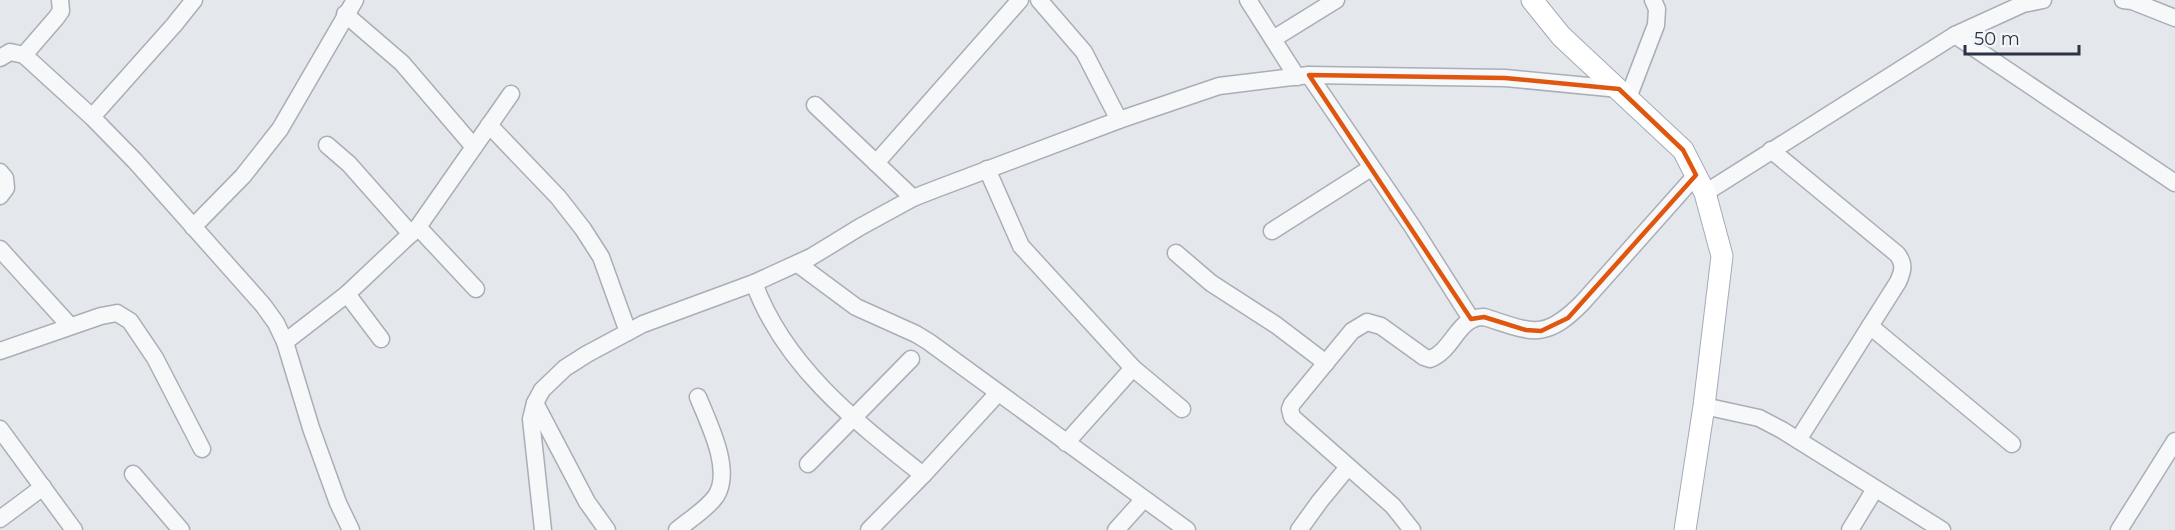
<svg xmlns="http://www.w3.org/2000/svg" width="2175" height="530" viewBox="0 0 2175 530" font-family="Montserrat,sans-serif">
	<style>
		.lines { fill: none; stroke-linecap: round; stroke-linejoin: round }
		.minor-casing { stroke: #a9aeb7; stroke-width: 19 }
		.major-casing { stroke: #a3abb8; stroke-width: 23 }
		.minor { stroke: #f7f8fa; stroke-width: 16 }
		.major { stroke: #fff; stroke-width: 21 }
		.marked { fill: none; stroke: #df570f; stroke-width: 4.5; stroke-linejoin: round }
	</style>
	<rect width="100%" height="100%" fill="#e4e7ec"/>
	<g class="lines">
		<g class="minor-casing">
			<g id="minor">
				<polyline points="1039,0 1084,52 1119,120"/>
				<polyline points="1248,0 1297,77"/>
				<polyline points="2123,0 2132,1 2175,18"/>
				<polyline points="345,14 402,63 474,147"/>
				<polyline points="1955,35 2175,183"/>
				<polyline points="1273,39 1336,0"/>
				<polyline points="24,55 56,18 61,11 60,0"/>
				<polyline points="0,58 10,52 24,55 92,117 135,161 263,305 276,323 285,342 311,428 338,503 351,530"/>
				<polyline points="1309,75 1412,226 1471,319"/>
				<polyline points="1628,98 1656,25 1657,9 1653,0"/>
				<polyline points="815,105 913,198"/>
				<polyline points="92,117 174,25 194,0"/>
				<polyline points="489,125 558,197 583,229 601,257 628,332"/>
				<polyline points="327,145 349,164 411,234"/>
				<path d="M1771,150l126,104c8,10 6,17 1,28l-100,158"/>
				<polyline points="876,163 1020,0"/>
				<polyline points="987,169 1021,246 1133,368 1182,409"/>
				<polyline points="0,172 5,178 6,188 0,196"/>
				<polyline points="1705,193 1955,35 2023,4 2043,0"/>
				<polyline points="193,227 243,176 280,129 355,0"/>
				<polyline points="418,227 476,289"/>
				<polyline points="1272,231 1371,168"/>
				<polyline points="0,249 70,326"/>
				<polyline points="1176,253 1211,283 1276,325 1326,363"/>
				<polyline points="798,264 856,307 916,334 929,342 1187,530"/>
				<path d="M754,283c30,83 102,139 169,192"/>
				<polyline points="347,294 381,339"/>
				<polyline points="1870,326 2012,444"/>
				<polyline points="285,342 347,294 418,227 511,94"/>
				<polyline points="0,351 101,316 117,313 130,321 155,358 202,449"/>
				<polyline points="535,403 587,502 607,530"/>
				<polyline points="1704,406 1759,418 1782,430 1942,530"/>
				<polyline points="0,429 74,530"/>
				<polyline points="1066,443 1133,368"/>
				<polyline points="808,464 911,359"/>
				<polyline points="133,474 181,530"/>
				<polyline points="0,519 43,487"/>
				<polyline points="543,530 531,419 535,403 542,390 565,368 587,354 643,324 754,283 811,257 860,227 913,198 936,189 1119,120 1219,86 1309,75 1505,78 1619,89"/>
				<path d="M677,530c12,-10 30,-21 39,-34 17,-26 -8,-74 -18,-99"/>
				<polyline points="869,530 923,475 998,393"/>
				<polyline points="1116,530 1143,500"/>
				<polyline points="1299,530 1320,501 1348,467"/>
				<path d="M1412,530l-19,-24 -101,-89 -2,-8 2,-5 60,-73 15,-9 14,4 43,31 6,2c23,-8 28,-43 54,-42 48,15 60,25 99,-15l113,-127"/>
				<polyline points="1850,530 1875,489"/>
				<polyline points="2119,530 2175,441"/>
			</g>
		</g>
		<g class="major-casing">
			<polyline id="major" points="1532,0 1561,36 1683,150 1705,193 1722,256 1704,406 1685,530"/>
		</g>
		<use href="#minor" class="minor"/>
		<use href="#major" class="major"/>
	</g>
	<path class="marked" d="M1309,75l196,3 114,11 64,61 13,25 -128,143 -27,13 -15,-1 -42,-13 -13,2z"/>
	<path d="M1965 45v9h114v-9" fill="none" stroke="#2b3445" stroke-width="3"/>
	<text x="1974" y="45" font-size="18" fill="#2b3445" stroke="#f4f6f9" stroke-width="4.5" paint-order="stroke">50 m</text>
</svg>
